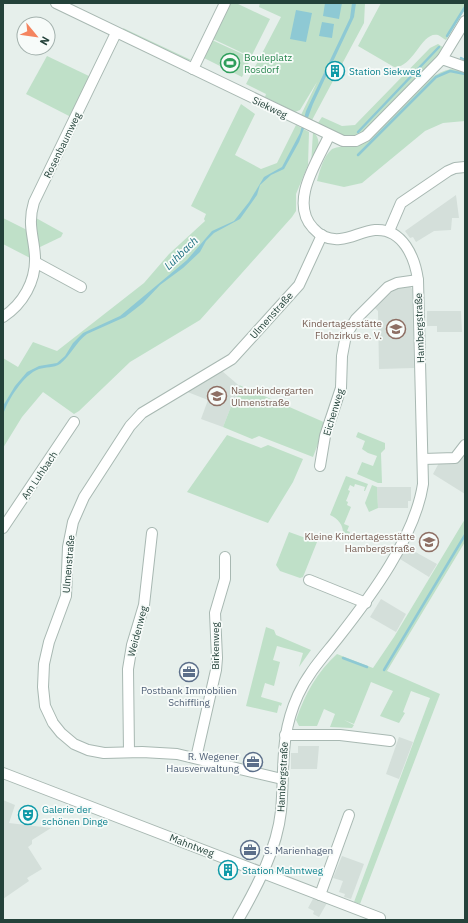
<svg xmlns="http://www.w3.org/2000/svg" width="468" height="923" viewBox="0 0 468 923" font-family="'IBM Plex Sans',sans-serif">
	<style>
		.built { fill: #d4dfda }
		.green { fill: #bfe0c8 }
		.water { fill: #8ec9d4 }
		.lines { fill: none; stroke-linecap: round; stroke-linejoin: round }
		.stream { stroke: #8ec9d4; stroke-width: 2.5 }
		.minor-casing { stroke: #a8b8b2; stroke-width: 12 }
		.minor { stroke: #fff; stroke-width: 10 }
		.labels { text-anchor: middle; stroke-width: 3.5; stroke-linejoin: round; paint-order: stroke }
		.leisure-label { font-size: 10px; fill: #27864d; stroke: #f7fbf9; text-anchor: start }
		.culture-label { font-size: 10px; fill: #0d838f; stroke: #f7fbf9; text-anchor: start }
		.street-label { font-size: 10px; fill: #24423a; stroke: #f7fbf9 }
		.education-label { font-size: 10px; fill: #785e54; stroke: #f7fbf9; text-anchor: end }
		.service-label { font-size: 10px; fill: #4e5e75; stroke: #f7fbf9 }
		.water-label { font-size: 11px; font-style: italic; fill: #1c6f80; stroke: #f7fbf9 }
	</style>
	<rect width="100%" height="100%" fill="#e6efeb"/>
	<g class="built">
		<polygon points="456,195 459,218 452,218 451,230 434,231 416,242 413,237 410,238 405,231"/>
		<polygon points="409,285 412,289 414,368 379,369 378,311 373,306 391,289"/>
		<polygon points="427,311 461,311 462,332 437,332 437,326 427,326"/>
		<polygon points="222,371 243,389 230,409 223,427 201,419 208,400 185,391"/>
		<polygon points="465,452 465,494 433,474 439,463 458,463"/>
		<polygon points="377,487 411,487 411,501 408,501 408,508 378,508"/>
		<polygon points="408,545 411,547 410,549 437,564 429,577 400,559"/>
		<polygon points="381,599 406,614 396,632 370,617"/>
		<polygon points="399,737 413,742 399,779 386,774"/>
		<polygon points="298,746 319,746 317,769 291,769 291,753 298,753"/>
		<polygon points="3,800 15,805 9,823 51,828 32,840 32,844 28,847 42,869 27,878 29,881 3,899"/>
		<polygon points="342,856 364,864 351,899 344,897 345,894 339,892 343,881 333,878"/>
		<polygon points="314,897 327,903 319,917 313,914 314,911 308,908"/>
	</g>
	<g class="green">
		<polygon points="230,3 236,3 270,19 251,57 213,39"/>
		<polygon points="260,3 365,3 364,23 311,122 300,117 317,82 300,110 295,112 265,97 266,94 246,84 281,17 259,7"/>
		<path d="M381,3h84v6l-19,31c-2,-1 -6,-4 -8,-5 -17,-4 -24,33 -44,32l-36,-21z"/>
		<polygon points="123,28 191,60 185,61 124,30"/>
		<polygon points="212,40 251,58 242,77 204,58"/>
		<path d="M438,44l6,4 -8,13 -71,72c-21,7 -27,2 -46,-7l-1,-3 4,-6 20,9 13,-1 75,-77z"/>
		<polygon points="47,56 91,77 71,117 26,94"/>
		<path d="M451,69l14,2v50l-22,2 -18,8 -63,52 -18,4 -27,-6c3,-11 6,-24 15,-32 12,-5 24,0 35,-9 24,-19 54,-66 84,-71z"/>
		<polygon points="241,104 255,114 235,155 261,169 277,163 296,125 309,132 308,165 296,194 296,211 292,217 200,320 130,362 79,411 74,414 43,392 22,417 3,448 3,358 18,367 33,342 57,351 144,283 169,254 205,221 204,219 206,214 191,206"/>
		<path d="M313,132c11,9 3,23 -2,33z"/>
		<polygon points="3,218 27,230 32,259 3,244"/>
		<polygon points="36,218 63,233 61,237 38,248 35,226"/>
		<polygon points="239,385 326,423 313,457 259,436 252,439 223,427 230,409 242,389"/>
		<polygon points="358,432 385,443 385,449 381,453 382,483 378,483 357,474 362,462 373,466 377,456 368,453 362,449 365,441 356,437"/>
		<polygon points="227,435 261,448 268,445 303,459 293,482 268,523 187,492"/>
		<path d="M346,476l22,8 -3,7h-1l1,-4 -10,-3 -1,3 -4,-2 -2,5 2,1 -4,10 2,1 -1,3 4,2 -7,17 5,2 -2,5 3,1 -3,6 -4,-2c1,-10 -4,-17 -13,-21z"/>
		<polygon points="372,485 377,487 378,508 369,512 365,503"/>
		<path d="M465,519v23l-78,129 53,23 -80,210 -6,-2 76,-204 -19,-7 -8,21 2,1 -6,10 -19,-7 13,-25 -22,-9 -17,42 -10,-4 10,5 -2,3 -22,-1 5,-13 -11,-5 -7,17h-18l-3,-6c9,-26 21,-48 41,-66l36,14 21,-31z"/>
		<polygon points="289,532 317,542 303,577 300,578 280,571 276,565"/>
		<polygon points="266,627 274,630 276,635 311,650 299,667 303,653 277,646 273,660 280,662 274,686 265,683 261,697 282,703 281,706 279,705 277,713 246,706"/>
	</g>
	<g class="water">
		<polygon points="325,3 342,3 339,19 323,16"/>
		<path d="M352,3h4l-2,14 -41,87 -14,38 -15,27 -13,6 -11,10 -3,10 -17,24 -26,14 -8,8 -6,11 -17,16 -23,17 -17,18 -18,14 -38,17c-11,8 -16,21 -27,30 -6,4 -15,3 -21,5 -15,5 -32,32 -36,46v-9l12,-20 12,-14 12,-6 18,-3 8,-7 8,-13 10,-10 37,-17 67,-56 25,-29 22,-10 15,-19 15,-25 18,-10 18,-34 6,-22 44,-93z"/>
		<polygon points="296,10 312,13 306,42 290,39"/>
		<polygon points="322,22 334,24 332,38 319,36"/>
	</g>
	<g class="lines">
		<g class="stream">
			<polyline points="447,36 465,7"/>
			<polyline points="461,58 465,60"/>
			<polyline points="358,132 439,47"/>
			<polyline points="358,155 436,77 450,71 465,74"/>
			<polyline points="343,658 367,667"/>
			<polyline points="384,670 465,535"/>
		</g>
		<g class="minor-casing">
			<g id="minor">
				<polyline points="56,3 343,141 356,141 366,136 442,59 465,67"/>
				<polyline points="442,59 465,21"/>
				<polyline points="193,69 225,3"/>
				<polyline points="389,231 401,203 448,171 455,168 465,167"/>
				<polyline points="35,262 81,287"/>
				<path d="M3,317c20,-13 33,-36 32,-60 -1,-21 -8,-32 -1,-55l82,-169"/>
				<polyline points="423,459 455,458 465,445"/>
				<polyline points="320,466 325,436 341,388 342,356 346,335 356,319 388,287 397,283 418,280"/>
				<polyline points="3,528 74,422"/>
				<polyline points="309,580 366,603"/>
				<polyline points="285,735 340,735 390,741"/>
				<polyline points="129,752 128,669 132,645 144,605 152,533"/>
				<polyline points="196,758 216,670 217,658 215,613 225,579 225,557"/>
				<polyline points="3,773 380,918"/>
				<polyline points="282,779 177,754 142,752 104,753 88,750 74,744 61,733 53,723 45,706 43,687 44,664 49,642 66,596 68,547 73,522 84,497 130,426 142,413 232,359 299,285 322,235"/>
				<polyline points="320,895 349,815"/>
				<path d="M238,920c19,-33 39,-71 43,-109 4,-43 -2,-74 17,-116 10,-22 25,-38 40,-57 33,-42 77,-101 85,-154l-5,-204c-3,-22 -15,-52 -43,-50 -12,1 -23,8 -35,9 -10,1 -20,-3 -27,-11 -24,-26 4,-66 16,-92"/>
			</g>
		</g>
		<use href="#minor" class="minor"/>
	</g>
	<defs>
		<g id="stadium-ring" transform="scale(1)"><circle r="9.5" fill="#f7fbf9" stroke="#2e9e5b" stroke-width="1.5"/><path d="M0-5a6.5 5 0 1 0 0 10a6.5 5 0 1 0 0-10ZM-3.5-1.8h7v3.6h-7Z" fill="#2e9e5b"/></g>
		<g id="building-ring" transform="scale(1)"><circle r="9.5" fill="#f7fbf9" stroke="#0f9aa8" stroke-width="1.5"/><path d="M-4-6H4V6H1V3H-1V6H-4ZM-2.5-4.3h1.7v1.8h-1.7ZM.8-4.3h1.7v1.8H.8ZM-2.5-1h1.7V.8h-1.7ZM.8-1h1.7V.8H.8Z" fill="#0f9aa8"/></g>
		<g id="school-ring" transform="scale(1)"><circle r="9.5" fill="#f7fbf9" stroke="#8d6e63" stroke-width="1.5"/><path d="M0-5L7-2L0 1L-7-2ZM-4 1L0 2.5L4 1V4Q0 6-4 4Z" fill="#8d6e63"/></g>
		<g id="office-ring" transform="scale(1)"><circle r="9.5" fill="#f7fbf9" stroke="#5c6f8a" stroke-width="1.5"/><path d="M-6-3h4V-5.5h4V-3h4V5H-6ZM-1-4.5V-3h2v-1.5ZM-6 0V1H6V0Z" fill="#5c6f8a"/></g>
		<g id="theatre-ring" transform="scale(1)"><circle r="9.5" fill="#f7fbf9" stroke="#0f9aa8" stroke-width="1.5"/><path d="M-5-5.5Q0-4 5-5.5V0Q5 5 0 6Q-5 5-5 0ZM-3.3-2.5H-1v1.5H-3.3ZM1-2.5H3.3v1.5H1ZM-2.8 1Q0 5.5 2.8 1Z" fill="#0f9aa8"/></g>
	</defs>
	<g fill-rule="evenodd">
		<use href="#stadium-ring" x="230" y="63"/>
		<use href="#building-ring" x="335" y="71"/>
		<use href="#school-ring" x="396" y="329"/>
		<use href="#school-ring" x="217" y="396"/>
		<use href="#school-ring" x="429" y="542"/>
		<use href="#office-ring" x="189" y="672"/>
		<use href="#office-ring" x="253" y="762"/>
		<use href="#theatre-ring" x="28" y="815"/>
		<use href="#office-ring" x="250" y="850"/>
		<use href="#building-ring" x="228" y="870"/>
	</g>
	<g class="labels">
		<g class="leisure-label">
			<text x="244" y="61">Bouleplatz<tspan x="244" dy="12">Rosdorf</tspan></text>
		</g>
		<g class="culture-label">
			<text x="349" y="75">Station Siekweg</text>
			<text x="42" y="813">Galerie der<tspan x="42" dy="12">schönen Dinge</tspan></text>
			<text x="242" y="874">Station Mahntweg</text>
		</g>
		<g class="street-label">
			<text transform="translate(270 107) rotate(26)" y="4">Siekweg</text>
			<text transform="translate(62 145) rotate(-64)" y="4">Rosenbaumweg</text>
			<text transform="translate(271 315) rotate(-48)" y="4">Ulmenstraße</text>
			<text transform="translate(419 328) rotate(-92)" y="4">Hambergstraße</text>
			<text transform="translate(333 412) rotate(-73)" y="4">Eichenweg</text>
			<text transform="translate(39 475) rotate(-56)" y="4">Am Luhbach</text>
			<text transform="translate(68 564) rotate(-85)" y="4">Ulmenstraße</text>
			<text transform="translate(137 631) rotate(-75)" y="4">Weidenweg</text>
			<text transform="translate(215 646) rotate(-90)" y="4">Birkenweg</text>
			<text transform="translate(282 777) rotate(-87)" y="4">Hambergstraße</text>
			<text transform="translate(192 845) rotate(21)" y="4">Mahntweg</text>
		</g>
		<g class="education-label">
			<text x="382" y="327">Kindertagesstätte<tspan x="382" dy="12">Flohzirkus e. V.</tspan></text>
			<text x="231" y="394" text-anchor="start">Naturkindergarten<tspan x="231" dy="12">Ulmenstraße</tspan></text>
			<text x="415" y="540">Kleine Kindertagesstätte<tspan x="415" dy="12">Hambergstraße</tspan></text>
		</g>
		<g class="service-label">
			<text x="189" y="694">Postbank Immobilien<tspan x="189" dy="12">Schiffling</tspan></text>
			<text x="239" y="760" text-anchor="end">R. Wegener<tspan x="239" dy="12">Hausverwaltung</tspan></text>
			<text x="264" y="854" text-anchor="start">S. Marienhagen</text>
		</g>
		<g class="water-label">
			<text transform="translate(181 253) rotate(-44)" y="4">Luhbach</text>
		</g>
	</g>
	<rect width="468" height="923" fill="none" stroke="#24423a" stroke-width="8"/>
	<g transform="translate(36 36) rotate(119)"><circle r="19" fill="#f7fbf9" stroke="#a3b1ad"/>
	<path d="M0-3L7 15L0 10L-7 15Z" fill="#f4845f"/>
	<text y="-6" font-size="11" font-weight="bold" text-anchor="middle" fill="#24423a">N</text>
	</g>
</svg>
